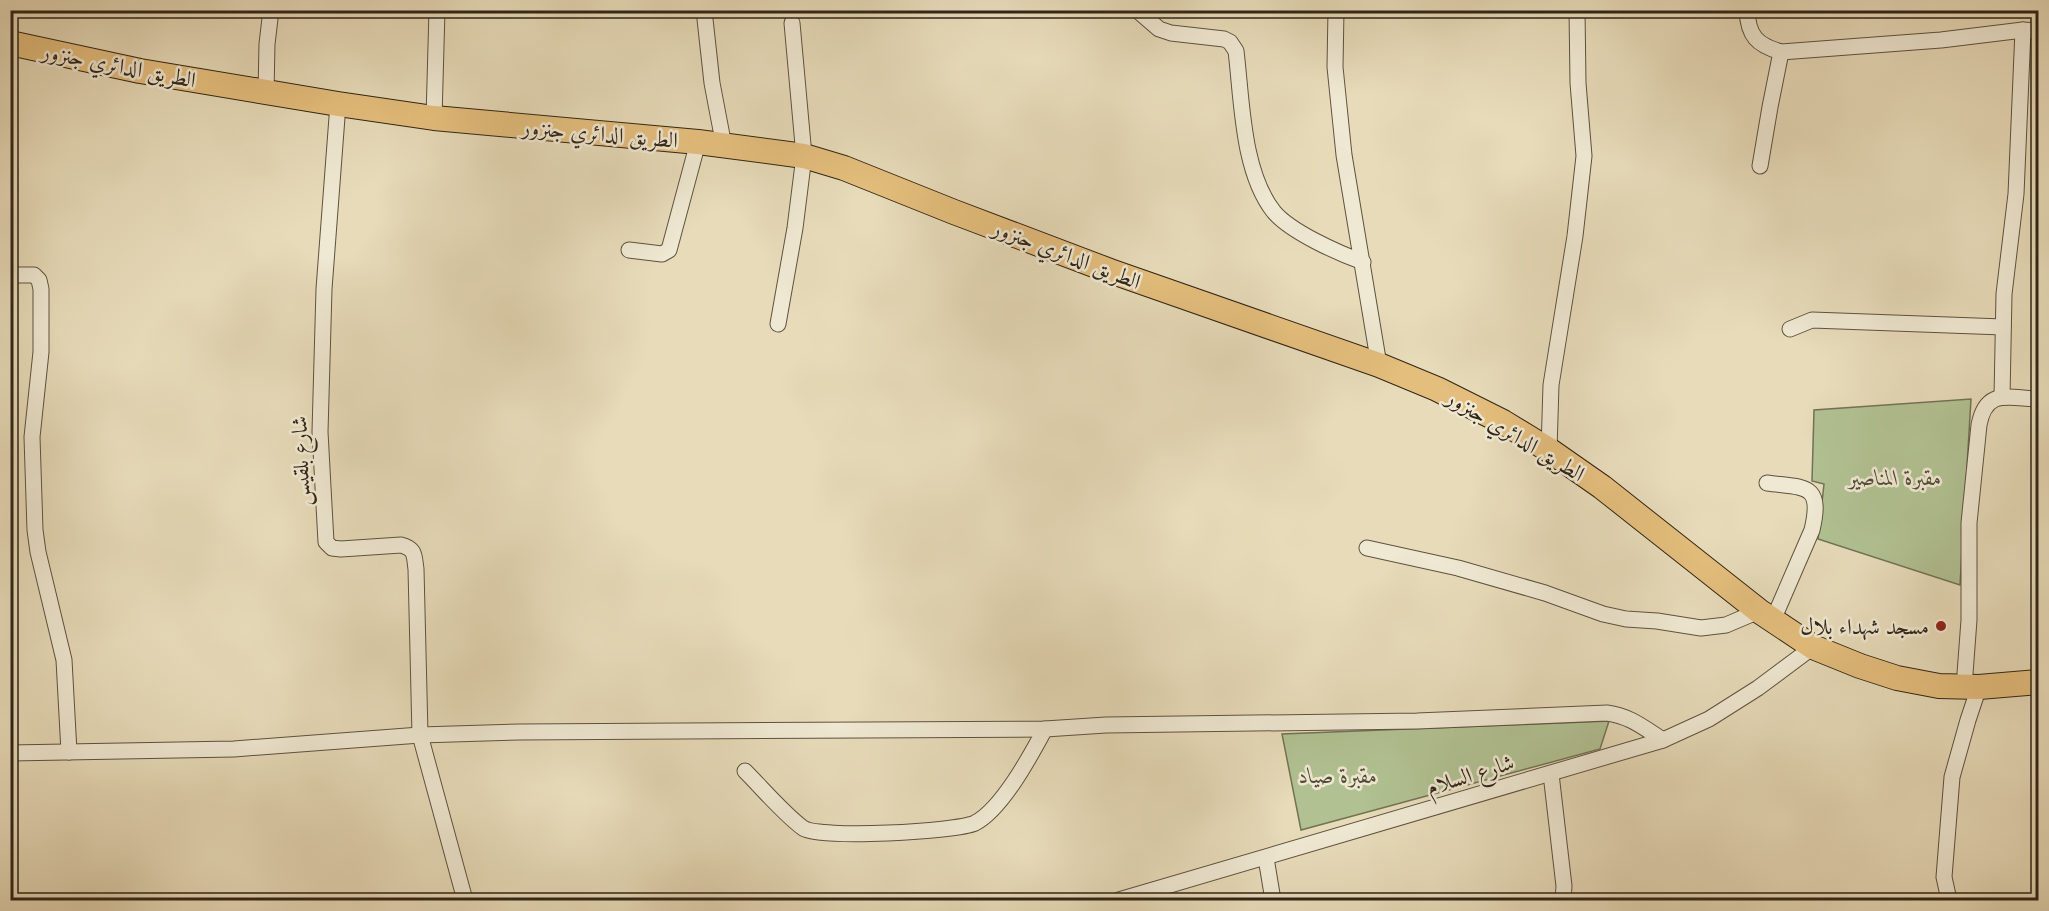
<svg xmlns="http://www.w3.org/2000/svg" width="2049" height="911" viewBox="0 0 2049 911" font-family="Cardo,Amiri,serif">
	<style>
		.green { fill: #b1c192; stroke: #717354; stroke-width: 1.5 }
		.lines { fill: none; stroke-linecap: round; stroke-linejoin: round }
		.street-casing { stroke: #5e5240; stroke-width: 17 }
		.primary-casing { stroke: #312517; stroke-width: 26 }
		.street { stroke: #efe8d2; stroke-width: 15 }
		.primary { stroke: #e4be7c; stroke-width: 24 }
		.poi-dot { fill: #8f2418; stroke: #efe8d2; stroke-width: 2 }
		.labels { text-anchor: middle; stroke-width: 5; stroke-linejoin: round; paint-order: stroke }
		.street-label { font-size: 22px; fill: #312517; stroke: #efe8d2 }
		.park-label { font-size: 22px; font-style: italic; fill: #514c36; stroke: #efe8d2 }
		.poi-label { font-size: 22px; fill: #312517; stroke: #efe8d2; text-anchor: end }
	</style>
	<rect width="100%" height="100%" fill="#e7dbb9"/>
	<filter id="stains"><feTurbulence type="fractalNoise" baseFrequency=".00333" numOctaves="4"/><feColorMatrix values="0 0 0 0 .2 0 0 0 0 .09 0 0 0 0 .02 0 0 0 .5 -.17"/></filter>
	<radialGradient id="worn" r=".72"><stop offset=".6" stop-color="#630" stop-opacity="0"/><stop offset="1" stop-color="#630" stop-opacity=".3"/></radialGradient>
	<g class="green">
		<polygon points="1971,399 1960,585 1818,539 1824,484 1812,481 1814,410"/>
		<polygon points="1609,721 1600,749 1301,830 1282,734"/>
	</g>
	<g class="lines">
		<g class="street-casing">
			<g id="street">
				<polyline points="704,10 712,83 724,146"/>
				<path d="M1137,10l22,19 12,4 53,6 6,3 6,9c6,49 6,121 38,161 17,20 64,41 89,50"/>
				<polyline points="1336,10 1335,67 1344,155 1379,365"/>
				<path d="M1747,10c1,26 10,35 34,42l160,-12 82,-10 15,1"/>
				<polyline points="266,92 267,44 271,10"/>
				<path d="M338,104l-14,185 -4,143 6,110 6,6 9,1 60,-4c15,4 13,11 15,24l4,166 45,165"/>
				<polyline points="434,118 437,10"/>
				<polyline points="1760,166 1770,107 1781,52"/>
				<polyline points="629,250 662,254 669,250 698,142"/>
				<polyline points="10,275 34,275 39,280 41,289 41,352 32,437 35,530 38,552 64,660 69,752"/>
				<polyline points="778,324 795,228 804,156 792,23"/>
				<polyline points="1790,329 1812,320 2003,327"/>
				<polyline points="2002,397 2004,294 2016,194 2023,30"/>
				<polyline points="1549,450 1551,385 1575,236 1584,156 1578,83 1577,10"/>
				<path d="M1767,483c38,5 56,0 45,47l-39,90"/>
				<polyline points="1367,548 1458,568 1545,593 1603,614 1626,619 1657,621 1701,628 1726,625 1759,611"/>
				<path d="M1964,687l5,-67v-97l10,-98c7,-37 29,-27 59,-26"/>
				<path d="M10,753l224,-4 186,-14 99,-3 526,-3 61,-4 311,-4 190,-8c23,3 37,15 56,27"/>
				<path d="M745,771c17,17 39,43 58,57 16,11 153,4 172,-5 27,-14 56,-68 70,-94"/>
				<polyline points="1551,774 1564,886 1563,900"/>
				<polyline points="1266,858 1273,900"/>
				<polyline points="1119,900 1663,740 1709,719 1758,688 1813,647"/>
				<polyline points="1949,900 1944,877 1952,777 1968,720 1979,687"/>
			</g>
		</g>
		<g class="primary-casing">
			<polyline id="primary" points="10,43 140,71 338,104 434,118 698,142 804,156 844,168 954,212 1110,271 1379,365 1437,389 1503,422 1549,450 1602,487 1759,611 1813,647 1860,666 1897,678 1939,686 1979,687 2038,682"/>
		</g>
		<use href="#street" class="street"/>
		<use href="#primary" class="primary"/>
	</g>
	<circle class="poi-dot" cx="1941" cy="626" r="6"/>
	<g class="labels">
		<g class="street-label">
			<text transform="translate(119 65) rotate(11)" y="8">الطريق الدائري جنزور</text>
			<text transform="translate(600 133) rotate(5)" y="8">الطريق الدائري جنزور</text>
			<text transform="translate(1067 254) rotate(21)" y="8">الطريق الدائري جنزور</text>
			<text transform="translate(1516 435) rotate(31)" y="8">الطريق الدائري جنزور</text>
			<text transform="translate(300 461) rotate(-92)" y="8">شارع بلقيس</text>
			<text transform="translate(1470 774) rotate(-17)" y="8">شارع السلام</text>
		</g>
		<g class="park-label">
			<text x="1895" y="485">مقبرة المناصير</text>
			<text x="1338" y="783">مقبرة صياد</text>
		</g>
		<g class="poi-label">
			<text x="1929" y="634">مسجد شهداء بلال</text>
		</g>
	</g>
	<rect width="2049" height="911" fill="none" stroke="#e7dbb9" stroke-width="36"/>
	<rect x="12" y="12" width="2025" height="887" fill="none" stroke="#312517" stroke-width="3"/>
	<rect x="18" y="18" width="2013" height="875" fill="none" stroke="#312517" stroke-width="1.5"/>
	<rect width="100%" height="100%" filter="url(#stains)"/>
	<rect width="100%" height="100%" fill="url(#worn)"/>
</svg>
